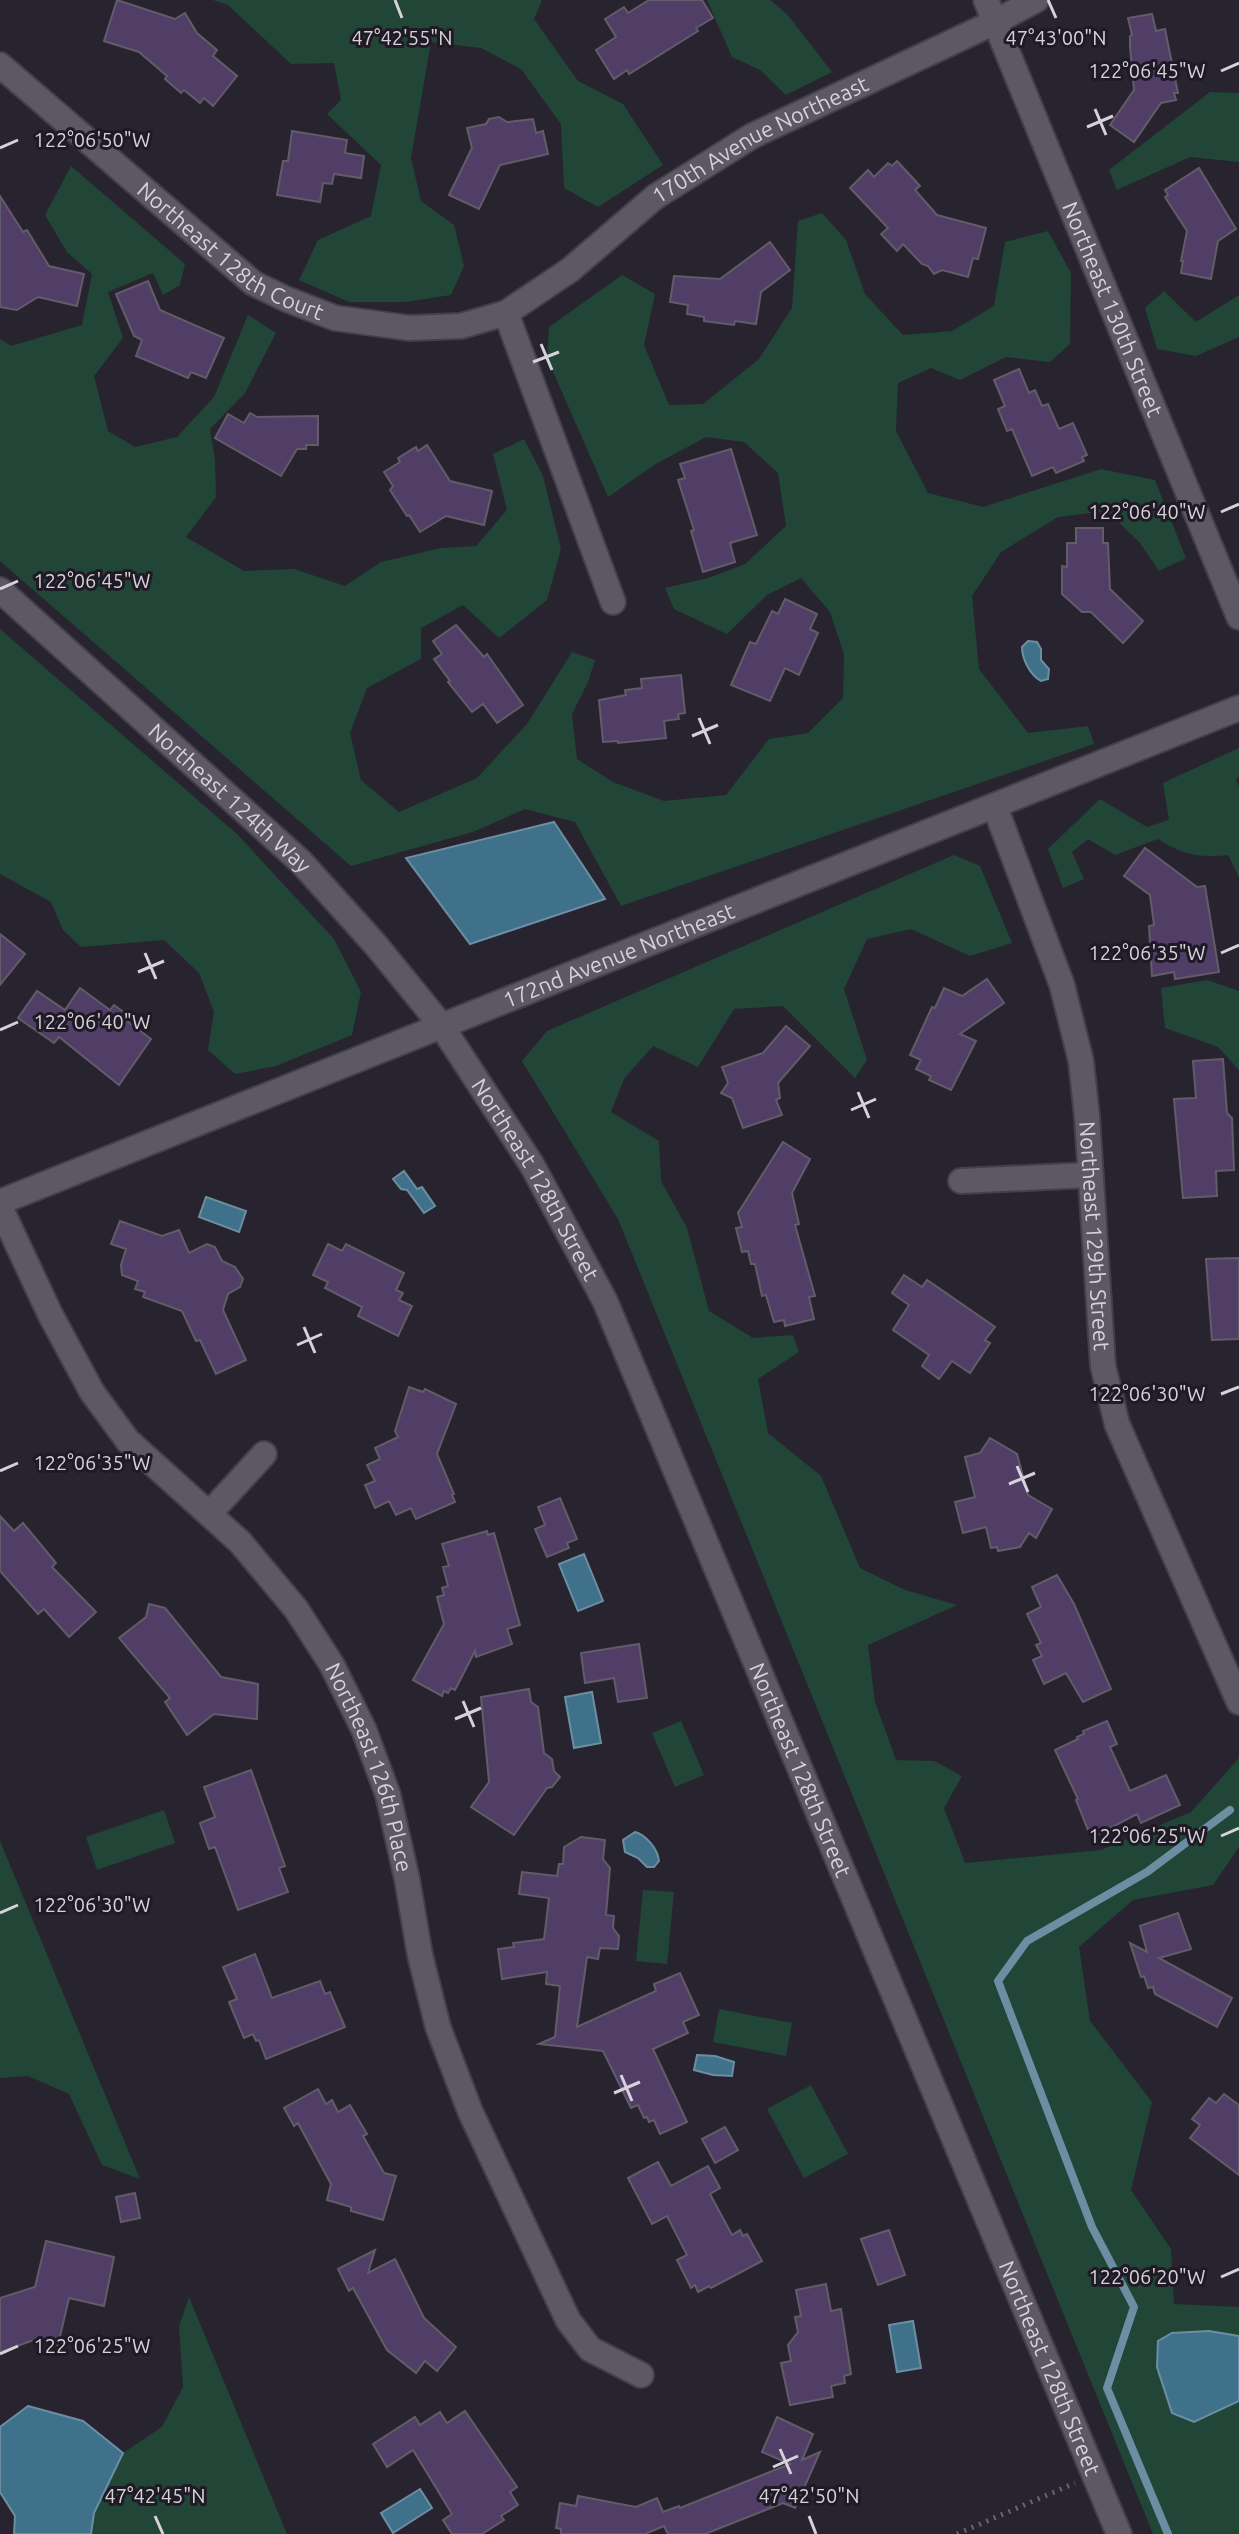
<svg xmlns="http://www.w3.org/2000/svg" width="1239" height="2534" viewBox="0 0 1239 2534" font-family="Ubuntu,sans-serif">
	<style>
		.green { fill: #214536 }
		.water { fill: #3f718b; stroke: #6c8ea2; stroke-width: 2 }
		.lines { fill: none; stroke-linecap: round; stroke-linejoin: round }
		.stream { stroke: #6c8ea2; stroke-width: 8 }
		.building { fill: #503e66; stroke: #625c69; stroke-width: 2 }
		.minor-casing { stroke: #444049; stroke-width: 28 }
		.path { stroke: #69656f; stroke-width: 5; stroke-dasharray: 2 6; stroke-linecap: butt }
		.minor { stroke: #5e5865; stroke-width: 24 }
		.ticks { fill: none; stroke: #d5d2d9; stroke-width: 3 }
		.labels { text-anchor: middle; stroke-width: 6; stroke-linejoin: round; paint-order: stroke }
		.street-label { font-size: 22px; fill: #d5d2d9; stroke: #1f1a25 }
		.ticks-label { font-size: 20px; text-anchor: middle; fill: #d5d2d9; stroke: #1f1a25; stroke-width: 6; stroke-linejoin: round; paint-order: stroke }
	</style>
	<rect width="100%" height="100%" fill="#28242f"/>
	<g class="green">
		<polygon points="213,0 542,0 534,19 578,81 623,104 663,165 598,207 564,188 561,124 521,69 481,48 431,42 411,158 421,201 454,225 464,266 451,295 405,302 349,302 299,280 318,240 371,216 381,165 327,114 341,100 334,63 291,64 228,5"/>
		<polygon points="707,0 770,0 787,14 832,72 786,95 760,70 732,57"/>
		<polygon points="1210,92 1239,93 1239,162 1190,157 1117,190 1109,170"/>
		<polygon points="71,166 185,264 180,285 163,295 153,273 108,292 123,338 94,376 108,431 135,447 177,437 214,397 248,315 276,333 245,393 210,429 215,460 216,497 186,537 244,571 294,569 345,586 381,562 441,548 476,546 507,510 493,454 524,439 543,476 561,549 547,600 499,638 463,605 421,628 421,659 367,688 350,733 361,780 399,812 477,778 527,724 572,652 595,660 588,682 572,714 577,759 613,782 664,801 726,795 769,739 808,733 843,698 844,654 830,612 801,578 767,595 727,634 674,609 665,588 708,578 745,564 786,526 778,473 744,442 706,437 654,465 608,497 547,358 549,327 622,275 655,294 644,345 669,405 703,404 759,359 792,308 798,221 822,213 846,240 865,294 903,335 952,331 994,306 1005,242 1048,231 1071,273 1070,344 1050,362 1006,357 960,380 931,368 898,383 896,431 928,493 983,507 1101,469 1155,480 1186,558 1159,571 1140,543 1107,511 1058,517 1001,552 972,596 979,669 1028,733 1088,726 1094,744 621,906 575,822 525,809 473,832 351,866 0,561 0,339 11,346 82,325 92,274 67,252 45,215"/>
		<polygon points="1164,291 1196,322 1239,295 1239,337 1196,356 1157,349 1145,308"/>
		<polygon points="0,629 237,834 334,939 361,992 352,1035 276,1066 235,1074 208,1050 214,1012 199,973 164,940 81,947 63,930 51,902 0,874"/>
		<path d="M1239,748v29l-3,2 3,8v90l-11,-22c-28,3 -46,0 -70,-16l-43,16 -27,-16 -16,13 12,27 -21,9 -15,-39 52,-50 47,28 22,-7 -6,-37z"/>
		<polygon points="954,855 980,866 1012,943 970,956 911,929 867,939 844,989 867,1060 855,1078 783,1006 734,1009 698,1067 653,1046 624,1079 611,1112 659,1141 661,1181 687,1228 709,1311 753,1338 793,1335 799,1352 758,1379 768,1433 821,1476 860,1568 905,1590 957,1605 868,1645 875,1702 896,1760 934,1761 962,1776 944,1808 965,1863 1101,1850 1191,1812 1239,1758 1239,1847 1213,1885 1133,1900 1079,1947 1090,2021 1152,2102 1131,2190 1171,2249 1174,2304 1239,2307 1239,2534 1153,2534 618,1219 522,1061 547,1031"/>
		<polygon points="1207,980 1239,991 1239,1070 1218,1047 1165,1028 1161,988"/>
		<polygon points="681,1721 704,1775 675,1787 652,1733"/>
		<polygon points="164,1810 175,1843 97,1870 86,1837"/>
		<polygon points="0,1841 140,2179 102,2165 69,2094 28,2076 0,2078"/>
		<polygon points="643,1890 674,1892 667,1964 636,1961"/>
		<polygon points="719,2009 792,2023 786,2056 713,2042"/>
		<polygon points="811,2085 848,2154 804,2178 767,2109"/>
		<polygon points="189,2297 287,2534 91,2534 94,2513 123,2453 162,2427 183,2387 179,2326"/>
	</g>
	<g class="water">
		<path d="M1028,641l9,1 4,7v11l8,9 -1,10 -7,2c-11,-6 -19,-22 -19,-34z"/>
		<polygon points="554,822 605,899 470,944 406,858"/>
		<polygon points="404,1171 417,1189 422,1187 435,1206 424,1213 407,1190 401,1189 393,1179"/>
		<polygon points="206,1197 246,1211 239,1232 199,1217"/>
		<polygon points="584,1554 603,1601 578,1611 559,1564"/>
		<polygon points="592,1692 601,1743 574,1748 565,1697"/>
		<path d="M635,1832c11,3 23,17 24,29l-5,6h-7l-9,-9 -13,-6 -2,-12z"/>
		<polygon points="697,2055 715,2056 734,2062 732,2076 713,2075 694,2070"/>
		<polygon points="913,2321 921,2368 897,2372 889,2325"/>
		<polygon points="1209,2331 1239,2336 1239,2401 1194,2422 1172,2413 1157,2367 1158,2341 1172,2333"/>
		<polygon points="28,2406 83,2421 123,2453 94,2513 91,2534 14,2534 15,2516 0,2492 0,2427"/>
		<polygon points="420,2489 432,2508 393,2533 381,2513"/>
	</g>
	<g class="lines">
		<polyline class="stream" points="1168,2534 1107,2388 1134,2307 1092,2227 998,1981 1027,1941 1147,1872 1230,1810"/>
	</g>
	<g class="building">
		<polygon points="117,0 175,19 185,13 197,33 217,50 213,56 237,76 213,106 204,98 200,103 184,90 181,93 165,79 167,76 139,52 104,41"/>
		<polygon points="649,0 702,0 713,18 696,28 698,31 629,74 627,70 614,79 596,50 616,37 605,19 624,7 628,13"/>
		<polygon points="1152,14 1156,31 1165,29 1178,93 1174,93 1176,100 1161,103 1134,142 1110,125 1134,90 1130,47 1130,36 1132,35 1128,18"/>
		<polygon points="499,117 507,122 533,119 536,133 543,131 548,154 500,165 479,209 449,195 472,148 467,128 486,124 489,119"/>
		<polygon points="292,131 347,140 345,153 364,156 361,178 334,174 332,184 323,183 320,202 277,195 283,161 288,161"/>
		<polygon points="897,161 920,186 915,190 937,215 986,228 978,259 973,258 968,277 942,270 934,274 928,266 922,264 903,244 897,251 881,234 888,228 850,188 868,170 874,177 888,163 892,166"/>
		<polygon points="1199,168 1236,229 1218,241 1211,279 1181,273 1183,261 1181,261 1187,231 1165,197 1168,195 1165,190"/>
		<polygon points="0,196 23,232 27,230 49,266 84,274 77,306 38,297 17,310 0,307"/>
		<polygon points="770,242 790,270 761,292 756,324 735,321 734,325 704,321 704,317 687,314 688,305 670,302 674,276 720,279"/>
		<polygon points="148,281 160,310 224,338 206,378 191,372 188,378 136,356 142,340 134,336 116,294"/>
		<polygon points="1019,369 1029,393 1035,390 1042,406 1048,404 1059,429 1073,423 1087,455 1082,457 1084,461 1056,473 1053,467 1032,476 1012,429 1007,431 998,409 1005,406 994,380"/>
		<polygon points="250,413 257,417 318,416 318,445 306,445 306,449 297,449 281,476 215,438 228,414 244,423"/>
		<polygon points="427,445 450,481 492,491 484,525 446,516 420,532 409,515 407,516 390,490 393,486 384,472 400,462 398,458 416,447 418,451"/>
		<polygon points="731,449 757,535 730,543 735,562 703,572 691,531 694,530 678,480 685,478 680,464"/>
		<polygon points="1076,528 1103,528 1103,543 1108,543 1110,589 1143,621 1123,643 1091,612 1082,612 1062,594 1062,566 1067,567 1067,543 1076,543"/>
		<polygon points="785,599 817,614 810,629 818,633 799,675 785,668 770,701 731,685 750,642 756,644 772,611 778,614"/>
		<polygon points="456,625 484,657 487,654 523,705 497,723 483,704 472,712 448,682 450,681 434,659 442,654 433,641"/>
		<polygon points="681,675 685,713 678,714 679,719 664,721 666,738 618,743 618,741 603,742 599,700 626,695 625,690 642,688 641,679"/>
		<polygon points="1145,848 1197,887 1205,886 1219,972 1175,979 1174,972 1152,976 1149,926 1154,925 1150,895 1124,876"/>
		<polygon points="0,934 25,954 0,985"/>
		<polygon points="987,979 1004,1003 960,1034 976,1041 951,1090 929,1080 931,1076 916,1069 921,1060 910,1055 932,1007 935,1008 944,988 962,996"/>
		<polygon points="80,988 110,1010 114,1005 132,1018 128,1022 151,1039 119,1085 59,1037 54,1043 18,1018 37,991 65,1010"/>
		<polygon points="786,1026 810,1046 778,1083 780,1098 776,1100 782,1115 743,1128 732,1098 721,1093 728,1083 722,1067 763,1053"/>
		<polygon points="1223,1059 1227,1113 1232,1118 1234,1170 1216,1171 1217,1196 1183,1198 1174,1099 1196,1098 1193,1061"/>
		<polygon points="783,1142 810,1159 792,1193 799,1224 795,1225 815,1296 809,1297 814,1319 785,1326 784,1320 774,1322 766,1295 762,1296 755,1264 751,1264 748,1251 742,1252 736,1228 742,1227 738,1213"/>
		<polygon points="120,1221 162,1236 179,1230 189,1253 207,1244 215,1247 222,1261 235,1267 243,1279 240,1287 228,1294 223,1310 246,1360 216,1374 200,1340 196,1341 182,1311 143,1297 145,1292 135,1289 138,1281 122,1275 121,1265 126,1249 111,1244"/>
		<polygon points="328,1244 342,1251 346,1244 404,1273 396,1290 403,1293 399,1300 412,1306 398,1336 358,1316 362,1307 325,1288 328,1282 313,1275"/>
		<polygon points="1239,1258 1239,1339 1212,1340 1206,1259"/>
		<polygon points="904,1275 922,1287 927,1280 995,1327 985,1340 990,1343 970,1373 952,1361 939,1379 922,1366 929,1355 893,1330 909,1305 892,1293"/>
		<polygon points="409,1387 423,1392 425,1389 456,1404 437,1454 454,1494 452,1495 455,1502 416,1519 411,1508 396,1515 389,1501 375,1508 365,1485 375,1481 367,1465 380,1459 375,1448 398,1437 395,1431"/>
		<polygon points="990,1438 1017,1454 1028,1495 1052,1509 1036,1538 1029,1533 1020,1547 998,1551 997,1547 991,1548 986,1527 963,1533 955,1502 975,1497 965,1457 980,1453"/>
		<polygon points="560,1498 577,1539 567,1543 569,1548 547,1557 535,1529 545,1525 538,1507"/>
		<polygon points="0,1516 14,1531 23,1523 56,1563 52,1567 96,1612 69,1637 44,1609 38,1614 0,1571"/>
		<polygon points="487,1531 488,1535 494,1533 520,1625 507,1629 512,1644 476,1657 475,1651 455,1690 451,1688 448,1693 444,1691 442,1696 413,1680 444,1624 437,1597 444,1595 442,1588 448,1586 443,1567 449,1566 442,1544"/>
		<polygon points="1057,1575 1074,1604 1111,1689 1083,1702 1066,1673 1044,1684 1033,1660 1042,1656 1036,1645 1041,1643 1027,1614 1041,1607 1032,1587"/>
		<polygon points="149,1604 165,1608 221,1677 258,1684 257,1719 214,1714 187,1735 165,1702 170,1698 119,1638 146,1617"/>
		<polygon points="639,1644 647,1698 618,1702 614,1678 585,1683 581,1653"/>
		<polygon points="529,1689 531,1702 538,1707 544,1753 552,1759 554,1771 560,1777 552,1787 547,1788 514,1835 471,1807 489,1782 481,1697"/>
		<polygon points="1107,1721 1117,1744 1110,1747 1130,1791 1166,1775 1180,1805 1141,1823 1137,1814 1099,1834 1088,1830 1076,1800 1078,1799 1055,1750 1078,1739 1077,1737 1084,1734 1083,1731"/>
		<polygon points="251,1770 285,1866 279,1868 288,1892 238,1910 215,1847 209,1849 200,1823 215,1817 204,1787"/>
		<polygon points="581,1837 605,1840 603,1859 610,1868 606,1915 614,1916 613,1928 619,1936 618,1949 600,1948 598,1959 587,1957 577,2027 656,1991 654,1984 680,1973 699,2015 683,2022 688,2033 653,2049 687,2122 660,2134 654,2120 649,2122 647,2117 644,2118 638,2105 631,2108 603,2051 539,2044 555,2037 560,1986 546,1984 547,1972 502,1979 498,1949 514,1947 513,1943 544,1939 549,1898 519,1894 522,1872 557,1876 559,1864 563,1864 564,1847"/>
		<polygon points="1178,1913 1191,1949 1159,1958 1232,1998 1217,2027 1155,1994 1153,1987 1148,1988 1144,1976 1141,1977 1130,1943 1147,1952 1140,1926"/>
		<polygon points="255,1954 272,1998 320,1981 325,1994 330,1992 345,2027 266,2059 259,2040 256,2041 253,2034 244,2038 229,2002 237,1999 223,1967"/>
		<polygon points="318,2089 326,2104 332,2100 338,2112 350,2105 367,2134 363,2136 384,2173 396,2176 383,2220 351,2211 351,2207 327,2200 331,2184 298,2123 294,2126 284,2108"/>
		<polygon points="1224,2094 1239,2105 1239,2175 1190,2138 1200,2125 1192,2119 1209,2098 1216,2103"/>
		<polygon points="725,2127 738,2150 715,2163 702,2139"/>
		<polygon points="658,2162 671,2186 708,2166 720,2188 710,2194 732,2235 740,2230 743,2236 747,2234 762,2261 711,2288 709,2286 698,2292 695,2285 691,2288 677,2260 687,2255 667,2216 652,2224 628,2178"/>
		<polygon points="135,2193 140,2218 121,2222 116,2197"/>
		<polygon points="889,2230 905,2275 878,2285 861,2239"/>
		<polygon points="46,2241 114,2257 104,2306 69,2298 58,2345 34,2340 0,2352 0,2298 35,2287"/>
		<polygon points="375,2250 368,2273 395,2259 424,2318 456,2347 437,2371 425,2361 416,2373 387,2350 353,2288 349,2291 338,2269"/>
		<polygon points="826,2284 831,2311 841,2309 851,2374 844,2376 845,2383 831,2386 833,2397 790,2405 781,2363 791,2361 788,2345 798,2332 795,2317 801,2316 796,2290"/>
		<polygon points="465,2411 517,2487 510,2492 518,2505 501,2516 504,2520 482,2534 452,2534 443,2520 452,2514 413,2450 387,2467 373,2444 415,2417 420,2425 440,2412 447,2423"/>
		<polygon points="777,2417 813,2434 802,2460 820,2452 795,2508 783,2503 705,2534 668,2534 664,2526 645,2534 561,2534 561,2529 556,2528 560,2503 576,2506 578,2496 636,2507 657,2498 663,2512 679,2506 680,2508 790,2464 762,2452"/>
	</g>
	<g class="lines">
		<g class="minor-casing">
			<g id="minor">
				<path id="s1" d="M986,0l253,617"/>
				<path id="s2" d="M0,65l253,218 33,16 49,19 74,10 52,-2 45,-13 64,-43 85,-73 97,-61 243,-114 41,-22"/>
				<polyline points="506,313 613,602"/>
				<path id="s3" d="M0,590l301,272 74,82 66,81 91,140 73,136 514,1233"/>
				<path id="s4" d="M995,807l67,178 19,76 6,56 16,249 14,58 122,278"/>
				<polyline points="961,1181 1089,1175"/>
				<path id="s5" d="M0,1202l1239,-494"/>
				<path id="s6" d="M0,1207l50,107 42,78 36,49 112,101 56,67 36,56 32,65 24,65 19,84 13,76 18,72 32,84 98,209 22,29 51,26"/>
				<polyline points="209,1514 264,1454"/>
			</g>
		</g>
		<polyline class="path" points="957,2534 1075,2483"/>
		<use href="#minor" class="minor"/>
	</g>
	<path class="ticks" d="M395,0l7,18M1048,0l8,18M1221,71l18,-8M1095,109l11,26M1087,127l26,-11M0,148l18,-8M541,344l11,26M533,362l26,-10M1221,512l18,-8M0,589l18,-8M699,718l11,26M692,736l26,-11M145,953l11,26M1221,953l18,-8M138,972l26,-11M0,1030l18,-8M858,1092l11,26M851,1110l25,-11M304,1327l11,26M297,1345l25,-11M1221,1394l18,-7M1017,1466l11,26M0,1471l18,-8M1009,1484l26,-11M463,1701l11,26M455,1719l26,-11M1221,1836l18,-8M0,1913l18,-8M621,2075l11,26M614,2093l26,-11M1221,2277l18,-8M0,2354l18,-8M780,2449l11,25M773,2467l25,-11M155,2516l8,18M809,2516l7,18"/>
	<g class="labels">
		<g class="street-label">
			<text dy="8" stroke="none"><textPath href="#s2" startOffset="906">170th Avenue Northeast</textPath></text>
			<text dy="8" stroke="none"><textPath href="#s2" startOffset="298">Northeast 128th Court</textPath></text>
			<text dy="8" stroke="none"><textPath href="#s1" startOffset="334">Northeast 130th Street</textPath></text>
			<text dy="8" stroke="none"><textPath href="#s3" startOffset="310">Northeast 124th Way</textPath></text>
			<text dy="8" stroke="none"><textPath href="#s5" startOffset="666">172nd Avenue Northeast</textPath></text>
			<text dy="8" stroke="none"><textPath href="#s3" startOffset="802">Northeast 128th Street</textPath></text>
			<text dy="8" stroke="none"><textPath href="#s4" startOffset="444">Northeast 129th Street</textPath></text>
			<text dy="8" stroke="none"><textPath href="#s6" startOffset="682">Northeast 126th Place</textPath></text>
			<text dy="8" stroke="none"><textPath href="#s3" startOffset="1450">Northeast 128th Street</textPath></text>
			<text dy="8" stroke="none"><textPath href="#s3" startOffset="2098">Northeast 128th Street</textPath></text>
		</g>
	</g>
	<g class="ticks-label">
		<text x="402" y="45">47°42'55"N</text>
		<text x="1056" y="45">47°43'00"N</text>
		<text x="1147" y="78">122°06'45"W</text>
		<text x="92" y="147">122°06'50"W</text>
		<text x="1147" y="519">122°06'40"W</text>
		<text x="92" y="588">122°06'45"W</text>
		<text x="1147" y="960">122°06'35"W</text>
		<text x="92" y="1029">122°06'40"W</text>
		<text x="1147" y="1401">122°06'30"W</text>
		<text x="92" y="1470">122°06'35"W</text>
		<text x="1147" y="1843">122°06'25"W</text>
		<text x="92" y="1912">122°06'30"W</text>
		<text x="1147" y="2284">122°06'20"W</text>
		<text x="92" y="2353">122°06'25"W</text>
		<text x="155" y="2503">47°42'45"N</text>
		<text x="809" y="2503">47°42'50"N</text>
	</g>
</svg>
